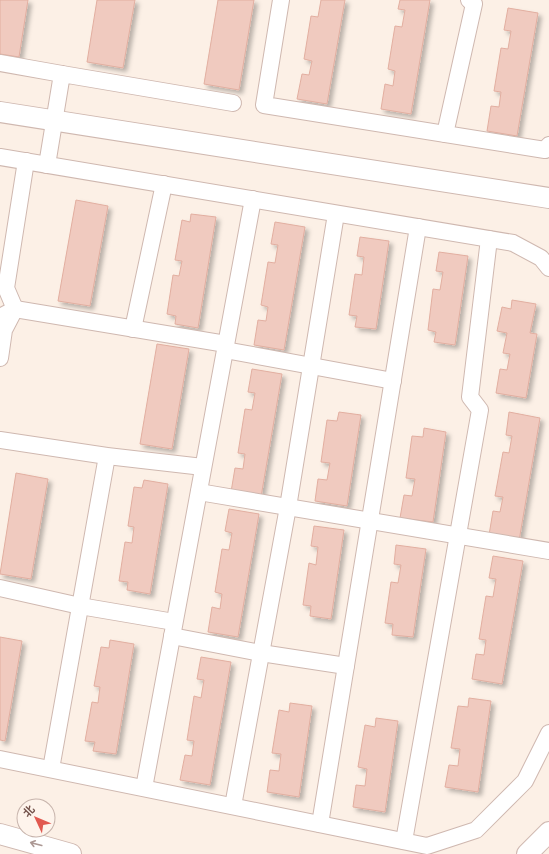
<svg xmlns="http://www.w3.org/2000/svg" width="549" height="854" viewBox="0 0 549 854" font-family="Rubik,'Noto Sans SC',sans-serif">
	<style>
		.building { fill: #f0cabf; stroke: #e2aea0; filter: url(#shadow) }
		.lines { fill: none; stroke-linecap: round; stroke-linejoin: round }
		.minor-casing { stroke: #cfb8b0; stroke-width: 18 }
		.tertiary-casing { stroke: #cfb8b0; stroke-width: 22 }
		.minor { stroke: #fff; stroke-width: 16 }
		.tertiary { stroke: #fff; stroke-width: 20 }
		.oneway { stroke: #ac9894 }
	</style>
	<defs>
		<filter id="shadow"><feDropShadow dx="3.5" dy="3.5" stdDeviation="2" flood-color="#0004"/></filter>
	</defs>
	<rect width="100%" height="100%" fill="#fcf0e6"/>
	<g class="building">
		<polygon points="0,0 28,0 19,57 0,54"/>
		<polygon points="97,0 135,0 123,68 87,62"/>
		<polygon points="218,0 254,0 239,90 204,84"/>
		<polygon points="321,0 345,0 327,104 297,99 302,74 309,75 312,61 304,59 311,16 318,17"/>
		<polygon points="400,0 430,0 411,114 381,109 385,84 393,86 395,71 388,69 395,26 402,27 405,10 398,9"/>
		<polygon points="508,8 538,13 517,136 487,131 491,106 499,107 501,92 494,91 501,48 508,49 511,31 504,30"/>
		<polygon points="76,200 108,206 90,306 58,301"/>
		<polygon points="191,214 216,217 198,328 175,324 176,316 167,314 173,275 179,276 182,261 175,260 182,220 190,222"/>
		<polygon points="275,222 305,227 284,350 254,345 258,320 266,321 268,307 261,305 268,262 275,263 278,245 271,244"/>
		<polygon points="360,237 389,241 376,329 355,327 357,316 349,315 355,274 362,275 364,257 357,256"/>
		<polygon points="439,252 468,256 455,345 434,342 436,332 428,330 433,289 440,290 443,272 436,271"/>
		<polygon points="512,300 536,304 530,333 537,334 526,398 496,393 500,369 507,370 510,354 503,353 507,333 497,331 502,307 511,309"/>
		<polygon points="157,344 189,349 172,449 140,444"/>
		<polygon points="252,369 282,374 261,497 231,492 235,468 243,469 245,454 238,453 245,409 252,410 255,393 248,392"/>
		<polygon points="339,412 361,415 347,506 315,501 318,479 327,480 330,463 321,462 327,420 337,421"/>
		<polygon points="509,412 540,418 519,541 489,535 493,511 500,512 503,497 495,496 503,452 509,453 512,436 506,435"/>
		<polygon points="424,428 446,432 433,522 400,518 404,495 412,496 415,479 406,478 412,436 423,437"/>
		<polygon points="16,473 48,479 31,579 0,574"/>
		<polygon points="144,480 168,484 150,594 127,590 128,582 119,581 125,542 132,543 134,527 128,526 134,487 142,488"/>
		<polygon points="229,509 259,514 238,637 208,632 212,607 220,609 222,594 215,592 222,549 229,550 232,533 225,531"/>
		<polygon points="314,526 344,530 331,619 310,616 311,606 303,605 309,563 316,565 318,547 311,546"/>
		<polygon points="396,545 426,549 413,637 392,635 393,624 385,623 391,582 398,583 401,565 394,564"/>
		<polygon points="493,556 523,561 502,684 472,679 476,654 484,655 486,640 479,639 486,596 493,597 496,579 489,578"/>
		<polygon points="0,637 22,641 5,741 0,740"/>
		<polygon points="110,640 134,644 116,754 93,751 95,742 85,741 92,702 98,703 100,687 94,686 101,647 109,648"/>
		<polygon points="201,657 231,662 210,785 180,780 185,755 192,756 194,741 187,740 194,696 201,698 204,680 197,679"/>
		<polygon points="469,698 491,701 478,792 445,787 449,765 458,766 460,749 451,748 458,706 468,707"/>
		<polygon points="290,703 312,706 299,797 267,792 270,770 279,771 281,754 272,753 279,710 289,712"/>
		<polygon points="376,718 398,721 385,812 353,807 356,785 365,786 367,769 358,767 365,725 375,727"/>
	</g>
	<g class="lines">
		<g class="minor-casing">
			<g id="minor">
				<polyline points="281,0 264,105 545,150 549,145"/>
				<polyline points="0,63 62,74"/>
				<polyline points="445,134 474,4 469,0"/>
				<polyline points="0,157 513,243 541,258 549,268"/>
				<polyline points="47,165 62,74 233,103"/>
				<polyline points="0,317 15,309 226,344"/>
				<polyline points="133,329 164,184"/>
				<polyline points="225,350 393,381"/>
				<polyline points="0,358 4,330 15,309 6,288 26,161"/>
				<polyline points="0,440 107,456 203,467"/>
				<polyline points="199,492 549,551"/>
				<polyline points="0,588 80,606 174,622"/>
				<polyline points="172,636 261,653 346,666"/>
				<polyline points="0,759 427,846 476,830 525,781 549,733"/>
				<polyline points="51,769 107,456"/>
				<polyline points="144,788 253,199"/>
				<polyline points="233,806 288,507 336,214"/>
				<polyline points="320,824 418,227"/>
				<polyline points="404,841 480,410 470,397 489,239"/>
			</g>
		</g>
		<g class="tertiary-casing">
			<g id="tertiary">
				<polyline points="0,112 549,198"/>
				<polyline points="0,834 71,854"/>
				<polyline points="527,854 549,832"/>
			</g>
		</g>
		<use href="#minor" class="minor"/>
		<use href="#tertiary" class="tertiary"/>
	</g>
	<defs><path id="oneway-shaft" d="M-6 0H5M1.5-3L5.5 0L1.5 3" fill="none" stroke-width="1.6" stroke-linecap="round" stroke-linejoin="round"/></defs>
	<use class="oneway" href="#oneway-shaft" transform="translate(36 844) rotate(-165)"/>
	<g transform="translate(36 818) rotate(314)"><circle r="19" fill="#fef4ec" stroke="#c7b4ac"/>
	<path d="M0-3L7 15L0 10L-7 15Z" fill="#e15950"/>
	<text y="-6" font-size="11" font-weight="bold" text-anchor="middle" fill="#74534c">北</text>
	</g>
</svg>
